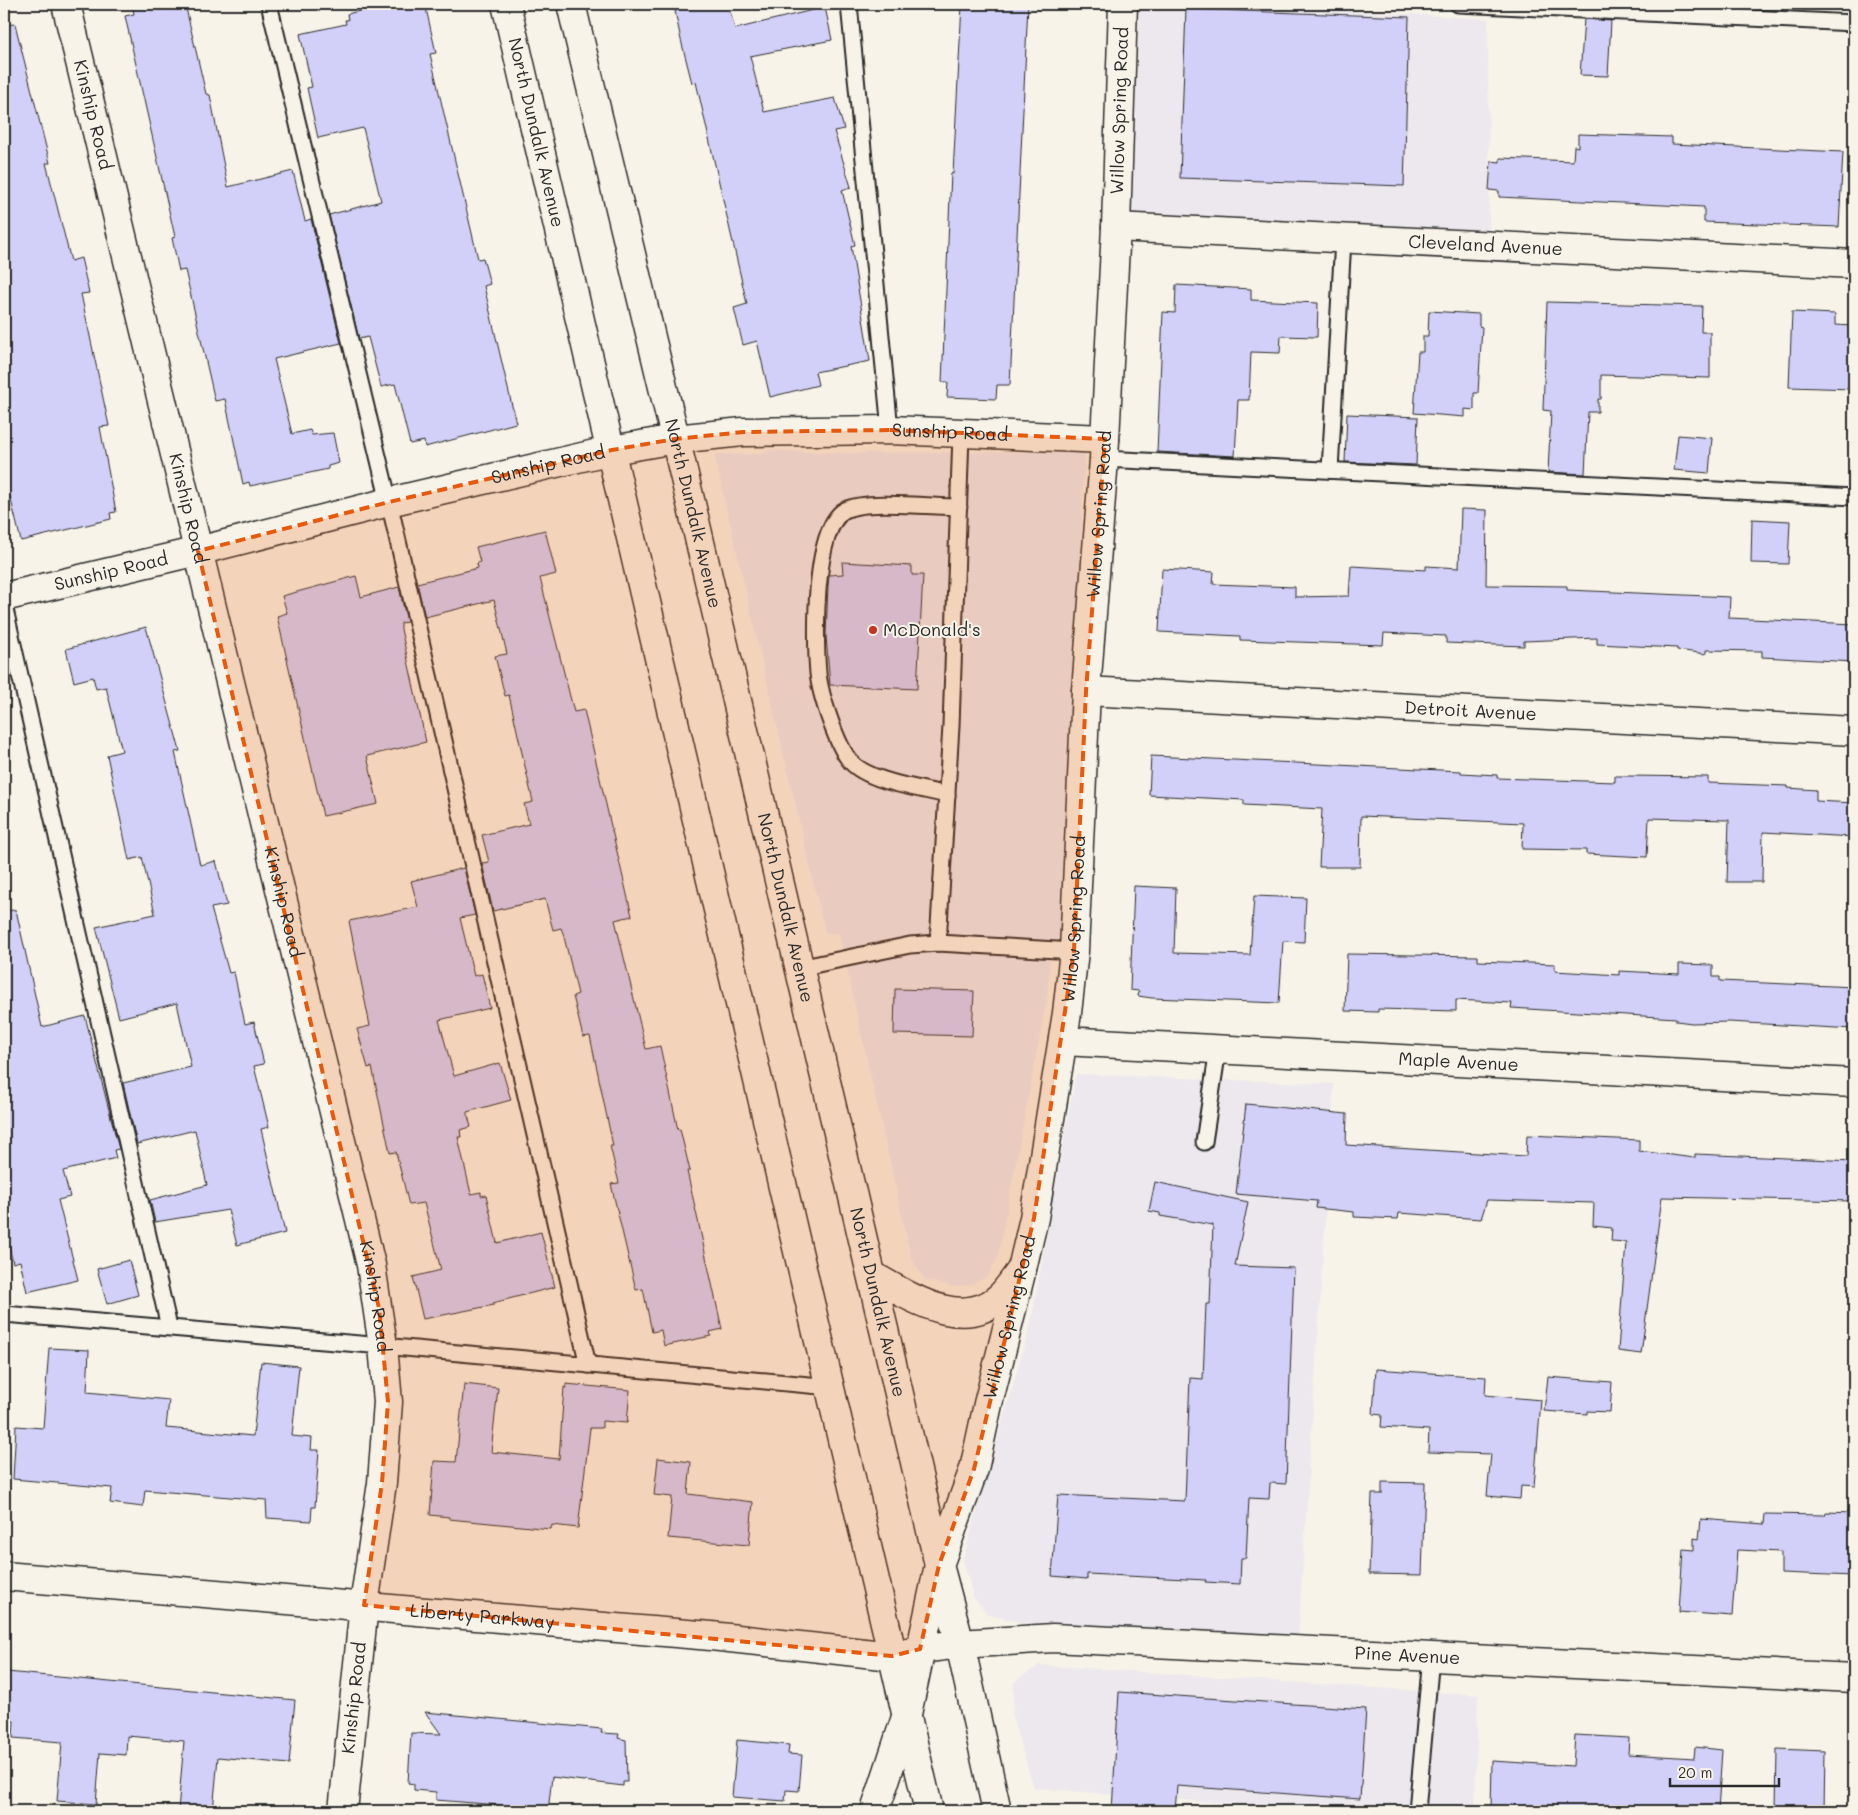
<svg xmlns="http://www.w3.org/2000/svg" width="1858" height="1815" viewBox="0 0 1858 1815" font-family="Mali,sans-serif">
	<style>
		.built { fill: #ece8ed }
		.building { fill: #d2d0f9; stroke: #2b2b2b }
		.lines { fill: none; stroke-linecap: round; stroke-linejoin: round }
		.lane-casing { stroke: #2b2b2b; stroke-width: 19 }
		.street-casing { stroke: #2b2b2b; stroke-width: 31 }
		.secondary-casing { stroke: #2b2b2b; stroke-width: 31 }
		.primary-casing { stroke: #2b2b2b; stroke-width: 31 }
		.lane { stroke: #f7f3e8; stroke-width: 15 }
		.street { stroke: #f7f3e8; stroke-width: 28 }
		.secondary { stroke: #f7f3e8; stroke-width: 28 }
		.primary { stroke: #f7f3e8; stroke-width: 28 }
		.marked { fill: #e8590c; fill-opacity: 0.2; stroke: #e8590c; stroke-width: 4; stroke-dasharray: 10 6; stroke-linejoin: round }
		.poi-dot { fill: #c8321e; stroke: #f7f3e8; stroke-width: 2 }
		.labels { text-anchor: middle; stroke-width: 4; stroke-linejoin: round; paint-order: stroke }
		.street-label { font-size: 18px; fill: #2b2b2b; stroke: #f7f3e8 }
		.poi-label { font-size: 18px; fill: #2b2b2b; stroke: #f7f3e8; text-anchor: start }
	</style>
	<rect width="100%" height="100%" fill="#f7f3e8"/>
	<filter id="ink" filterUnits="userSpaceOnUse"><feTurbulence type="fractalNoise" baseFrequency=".02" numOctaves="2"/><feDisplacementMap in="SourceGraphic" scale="10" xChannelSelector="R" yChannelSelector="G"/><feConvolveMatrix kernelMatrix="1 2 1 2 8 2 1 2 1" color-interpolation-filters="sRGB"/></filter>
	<g filter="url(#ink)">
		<g class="built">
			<polygon points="1139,4 1244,4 1488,19 1489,230 1132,216"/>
			<polygon points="771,450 850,453 1085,451 1062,942 1051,942 1048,994 998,1257 987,1277 970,1285 953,1287 925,1280 911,1258 839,934 825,933 714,454 761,454"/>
			<polygon points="1076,1074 1334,1084 1298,1639 1022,1623 987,1614 973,1596 963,1559 1031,1322"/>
			<polygon points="1039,1665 1478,1695 1475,1811 1321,1811 1034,1788 1013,1720 1014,1682"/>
		</g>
		<g class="building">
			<polygon points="132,4 185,4 206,94 210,95 228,187 293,171 305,221 311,219 341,343 274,359 292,434 310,430 312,435 333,433 339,463 328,466 328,469 250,486 249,482 243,484 225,399 215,401 185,270 179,271 172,238 175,237 125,16 134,14"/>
			<polygon points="362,4 425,4 436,53 430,54 478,259 483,258 490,284 484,286 516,423 425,447 424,441 410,444 395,384 381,387 368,337 359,339 329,215 381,201 363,128 318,138 307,88 312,87 300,34 346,24 345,20 348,20 347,14 364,10"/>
			<polygon points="677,4 728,4 735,29 825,7 832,40 750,56 764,112 835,98 844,129 834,131 851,187 842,190 855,245 851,246 870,361 815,372 818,385 770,397 757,341 743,345 734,308 747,304 696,82 692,83 681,40 675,11 679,10"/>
			<polygon points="962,4 1028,4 1010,385 997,385 996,399 947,397 948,382 942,382 951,173 953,174"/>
			<polygon points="1186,9 1409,17 1404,186 1180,178"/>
			<polygon points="1584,19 1611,21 1608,76 1580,75"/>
			<polygon points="15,24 50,163 46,163 71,261 81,258 89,293 81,294 109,426 100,427 116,512 110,513 111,519 21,541 10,496 4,497 4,25"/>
			<polygon points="1578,134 1672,137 1672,144 1843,152 1839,227 1704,222 1704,207 1499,197 1499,191 1489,190 1491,161 1500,162 1500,158 1573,161 1574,146 1578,147"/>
			<polygon points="1176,285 1251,289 1251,300 1318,303 1317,337 1281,336 1280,353 1251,352 1249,400 1238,400 1235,456 1157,452 1163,312 1175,313"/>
			<polygon points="1547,302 1702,306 1701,332 1710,332 1710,378 1601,375 1601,399 1598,399 1598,412 1588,412 1585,474 1548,472 1551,411 1543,410"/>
			<polygon points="1429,311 1479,314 1479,326 1482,327 1478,393 1474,393 1474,410 1465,409 1465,417 1414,413 1418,352 1423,352 1423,336 1428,336"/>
			<polygon points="1792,312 1835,314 1835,325 1854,326 1854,389 1789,387"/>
			<polygon points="1347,414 1418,417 1416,465 1345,462"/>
			<polygon points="1678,435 1712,438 1709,473 1674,470"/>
			<polygon points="1461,509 1487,510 1486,585 1567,586 1567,590 1730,597 1729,618 1854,624 1854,662 1762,657 1762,651 1706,650 1706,654 1677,650 1677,648 1597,644 1597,638 1524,641 1524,646 1446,643 1446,636 1384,633 1383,645 1240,640 1240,636 1159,632 1162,569 1214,572 1213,584 1295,587 1295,597 1349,596 1351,566 1426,570 1426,566 1459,568"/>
			<polygon points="1752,519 1790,521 1788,564 1751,563"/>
			<polygon points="545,530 556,574 540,578 574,712 584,710 632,916 615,920 646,1049 660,1046 678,1130 680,1129 690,1171 687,1171 722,1329 710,1332 711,1336 664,1346 661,1330 652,1332 643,1289 636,1290 611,1184 619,1183 610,1146 613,1146 590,1036 583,1037 573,996 578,994 563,933 561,928 553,930 545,899 493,911 482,863 489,862 482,835 529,824 524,804 533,802 509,695 505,696 495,656 507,654 494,600 425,617 417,583 478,568 477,563 480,562 476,547"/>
			<polygon points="842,562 912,566 912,575 923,575 917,689 830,685 826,636 828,586 829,575 843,574"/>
			<polygon points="356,576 361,597 399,587 407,622 401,623 401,629 426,742 367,756 378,804 323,816 277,616 287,613 282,596"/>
			<polygon points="146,627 180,751 175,752 200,865 216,861 227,905 211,908 229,973 234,972 245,1024 254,1022 264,1064 254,1066 269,1127 261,1129 285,1233 237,1245 228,1210 155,1222 150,1200 207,1185 195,1130 137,1144 123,1083 191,1067 177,1003 119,1018 96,927 155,914 142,857 129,860 107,755 122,751 106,687 96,689 93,677 74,682 66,649"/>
			<polygon points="1151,756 1461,771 1461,773 1497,775 1497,778 1615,782 1615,776 1627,776 1708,777 1708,783 1788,786 1788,788 1816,790 1816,801 1854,803 1854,837 1763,832 1762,882 1727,882 1729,820 1649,818 1647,857 1586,854 1586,850 1522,849 1523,823 1361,816 1360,867 1319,867 1322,809 1244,805 1244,800 1149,795"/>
			<polygon points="464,868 475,915 460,918 474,976 482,974 490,1008 439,1020 454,1076 500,1063 511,1100 467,1112 471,1127 460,1130 461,1137 458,1137 471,1194 481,1192 481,1196 486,1195 497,1243 541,1232 555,1287 493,1303 494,1305 423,1319 413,1277 441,1270 424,1203 409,1205 396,1152 390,1153 372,1067 368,1068 357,1029 370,1026 349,921 418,907 411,881"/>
			<polygon points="1134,886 1176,888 1174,953 1250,955 1254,896 1306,898 1304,942 1283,941 1279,1003 1152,998 1138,996 1139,991 1130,990"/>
			<polygon points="16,910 42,1027 85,1016 119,1149 114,1150 116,1158 63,1171 70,1197 58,1200 78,1280 27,1292 20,1261 13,1263 4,1226 4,911"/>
			<polygon points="1347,954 1478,956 1478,961 1555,964 1555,971 1619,975 1619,971 1679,974 1679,964 1713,965 1713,977 1720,977 1720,981 1854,987 1854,1029 1729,1022 1692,1023 1676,1021 1676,1018 1511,1008 1512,1003 1456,1000 1456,1011 1378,1009 1378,1012 1345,1011"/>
			<polygon points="895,989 974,991 972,1036 894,1034"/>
			<polygon points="1246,1104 1347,1114 1346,1145 1526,1156 1527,1135 1639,1140 1639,1151 1695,1158 1695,1154 1854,1161 1854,1201 1662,1197 1641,1354 1618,1351 1626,1242 1611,1241 1612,1228 1593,1226 1594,1203 1487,1200 1481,1219 1399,1213 1398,1219 1354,1217 1354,1212 1316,1208 1317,1201 1236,1194"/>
			<polygon points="1155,1182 1248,1202 1235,1266 1294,1268 1286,1484 1270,1483 1269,1499 1249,1498 1246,1558 1241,1558 1240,1584 1205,1582 1206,1580 1087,1574 1087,1579 1052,1576 1058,1495 1185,1501 1190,1378 1203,1379 1206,1304 1210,1304 1213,1225 1160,1216 1160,1213 1149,1211"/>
			<polygon points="129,1260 138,1295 107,1304 97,1269"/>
			<polygon points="49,1348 89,1350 87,1392 169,1400 166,1428 253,1436 261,1362 299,1366 292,1436 312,1438 311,1450 319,1450 315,1507 312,1507 311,1521 267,1518 266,1500 145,1490 143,1507 110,1503 112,1488 13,1479 16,1426 43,1428"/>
			<polygon points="1376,1369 1486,1377 1485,1395 1541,1400 1534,1487 1521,1486 1520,1499 1487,1496 1491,1454 1428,1452 1429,1430 1381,1427 1382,1415 1373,1414"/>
			<polygon points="1548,1377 1612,1382 1610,1412 1587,1411 1587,1414 1544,1411"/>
			<polygon points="464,1384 498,1388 491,1452 559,1459 564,1387 566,1388 566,1384 630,1390 627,1423 602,1421 602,1428 590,1428 578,1528 552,1525 551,1529 449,1519 449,1517 430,1515 434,1461 456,1462"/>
			<polygon points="658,1458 691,1462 688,1494 753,1502 749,1545 668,1538 672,1497 654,1495"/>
			<polygon points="1382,1482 1425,1483 1422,1575 1369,1574 1372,1494 1382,1494"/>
			<polygon points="1826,1512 1854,1513 1854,1576 1781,1573 1781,1552 1737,1550 1732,1616 1679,1612 1683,1549 1694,1550 1694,1538 1699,1539 1701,1519 1764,1524 1765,1514 1825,1515"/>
			<polygon points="7,1672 295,1700 289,1764 218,1757 213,1811 178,1811 184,1741 127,1736 126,1755 100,1753 96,1804 57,1801 62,1742 13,1738 14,1721 4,1720 4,1684 6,1684"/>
			<polygon points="1119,1692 1366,1709 1360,1799 1177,1786 1175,1811 1112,1811"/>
			<polygon points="425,1712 602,1729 601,1733 619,1734 618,1738 626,1740 627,1782 623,1782 623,1786 552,1777 548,1811 512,1811 512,1806 436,1800 436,1792 414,1790 414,1784 408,1783 411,1733 441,1734"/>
			<polygon points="1575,1735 1629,1738 1628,1754 1694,1758 1695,1747 1722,1750 1718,1811 1684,1811 1625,1806 1625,1811 1491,1811 1492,1761 1573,1766"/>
			<polygon points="737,1740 789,1745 788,1754 802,1755 799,1791 786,1790 785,1801 732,1797"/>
			<polygon points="1777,1749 1825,1751 1824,1811 1776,1811"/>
		</g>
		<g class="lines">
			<g class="lane-casing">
				<g id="lane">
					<polyline points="269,4 389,502 588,1365"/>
					<polyline points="849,4 890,430"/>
					<polyline points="1458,4 1854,23"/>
					<polyline points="1104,459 1854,497"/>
					<polyline points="1330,470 1343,239"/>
					<polyline points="4,605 169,1327"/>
					<path d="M947,795c-27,-7 -78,-13 -96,-33 -14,-15 -31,-68 -33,-89 -3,-33 -5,-146 27,-163 21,-11 88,-3 114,-3"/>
					<polyline points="938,943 951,726 961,434"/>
					<polyline points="799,968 910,945 938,943 1074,951"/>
					<polyline points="1204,1142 1218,1049"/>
					<polyline points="4,1314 383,1346 831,1387"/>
					<polyline points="1417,1811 1431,1657"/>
				</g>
			</g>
			<g class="street-casing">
				<g id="street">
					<path id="s1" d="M66,4l305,1261 12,81 5,56 -6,81 -18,122 -21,206"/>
					<path id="s2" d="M1116,227l738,37"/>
					<path id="s3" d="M4,597l194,-46 191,-49 223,-52 63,-11 68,-7 147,-2 215,9"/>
					<path id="s4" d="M1086,691l768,40"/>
					<path id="s5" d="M1063,1041l791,42"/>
					<path id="s6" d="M939,1565l35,-96 14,-65 34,-135 12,-51 33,-205 7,-62 12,-260 18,-232 12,-232 7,-223"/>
					<path id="s7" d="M960,1644l93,-6 801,40"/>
				</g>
			</g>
			<g class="secondary-casing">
				<g id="secondary">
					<path id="s8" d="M4,1576l707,60 181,20 28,-7 40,-5"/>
					<polyline points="875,1811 907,1714 939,1565"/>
				</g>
			</g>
			<g class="primary-casing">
				<g id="primary">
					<path id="s9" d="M506,4l423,1807"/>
					<path id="s10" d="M571,4l121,504 247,1057 21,79 37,167"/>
					<path d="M873,1276c37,21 92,58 130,18 7,-8 13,-17 19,-25"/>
				</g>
			</g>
			<use href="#lane" class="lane"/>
			<use href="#street" class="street"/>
			<use href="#secondary" class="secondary"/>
			<use href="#primary" class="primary"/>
		</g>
	</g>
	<path class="marked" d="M890,430l215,9 -19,252 -12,260 -40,267 -60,251 -35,96 -19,84 -28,7 -528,-51 18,-122 6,-81 -9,-94 -181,-757 191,-49 223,-52 63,-11 68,-7z"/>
	<circle class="poi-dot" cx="873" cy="630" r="5"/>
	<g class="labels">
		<g class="street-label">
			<text dy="6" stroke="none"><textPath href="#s6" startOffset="1472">Willow Spring Road</textPath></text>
			<text dy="6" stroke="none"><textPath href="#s1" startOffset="114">Kinship Road</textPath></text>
			<text dy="6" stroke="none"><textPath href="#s9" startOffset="132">North Dundalk Avenue</textPath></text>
			<text dy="6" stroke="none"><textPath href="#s2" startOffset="370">Cleveland Avenue</textPath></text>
			<text dy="6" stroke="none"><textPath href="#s3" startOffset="965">Sunship Road</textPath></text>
			<text dy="6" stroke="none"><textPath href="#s3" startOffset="560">Sunship Road</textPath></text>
			<text dy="6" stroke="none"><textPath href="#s1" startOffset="519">Kinship Road</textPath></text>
			<text dy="6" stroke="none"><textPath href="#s10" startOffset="524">North Dundalk Avenue</textPath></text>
			<text dy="6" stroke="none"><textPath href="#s6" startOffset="1068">Willow Spring Road</textPath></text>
			<text dy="6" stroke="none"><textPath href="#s3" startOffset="110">Sunship Road</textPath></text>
			<text dy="6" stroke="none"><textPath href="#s4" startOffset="385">Detroit Avenue</textPath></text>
			<text dy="6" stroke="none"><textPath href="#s1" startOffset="924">Kinship Road</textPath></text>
			<text dy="6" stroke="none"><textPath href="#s10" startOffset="929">North Dundalk Avenue</textPath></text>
			<text dy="6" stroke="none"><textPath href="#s6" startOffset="662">Willow Spring Road</textPath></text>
			<text dy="6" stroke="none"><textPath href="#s5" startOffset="396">Maple Avenue</textPath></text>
			<text dy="6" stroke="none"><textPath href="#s1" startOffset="1329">Kinship Road</textPath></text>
			<text dy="6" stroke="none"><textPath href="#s10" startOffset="1334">North Dundalk Avenue</textPath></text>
			<text dy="6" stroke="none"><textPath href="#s6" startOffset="258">Willow Spring Road</textPath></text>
			<text dy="6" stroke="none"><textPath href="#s8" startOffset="480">Liberty Parkway</textPath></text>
			<text dy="6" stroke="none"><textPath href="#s7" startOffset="448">Pine Avenue</textPath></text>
			<text transform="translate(354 1698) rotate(-84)" y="6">Kinship Road</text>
		</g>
		<g class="poi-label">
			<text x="883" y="636">McDonald's</text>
		</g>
	</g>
	<rect width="1858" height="1815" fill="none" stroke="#f7f3e8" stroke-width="20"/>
	<rect x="10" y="10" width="1838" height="1795" fill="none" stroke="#2b2b2b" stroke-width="2" filter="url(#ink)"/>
	<path d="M1670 1778v8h109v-8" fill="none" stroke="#2b2b2b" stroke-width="2.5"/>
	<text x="1678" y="1778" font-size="15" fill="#2b2b2b" stroke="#f7f3e8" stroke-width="4" paint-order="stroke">20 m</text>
</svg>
